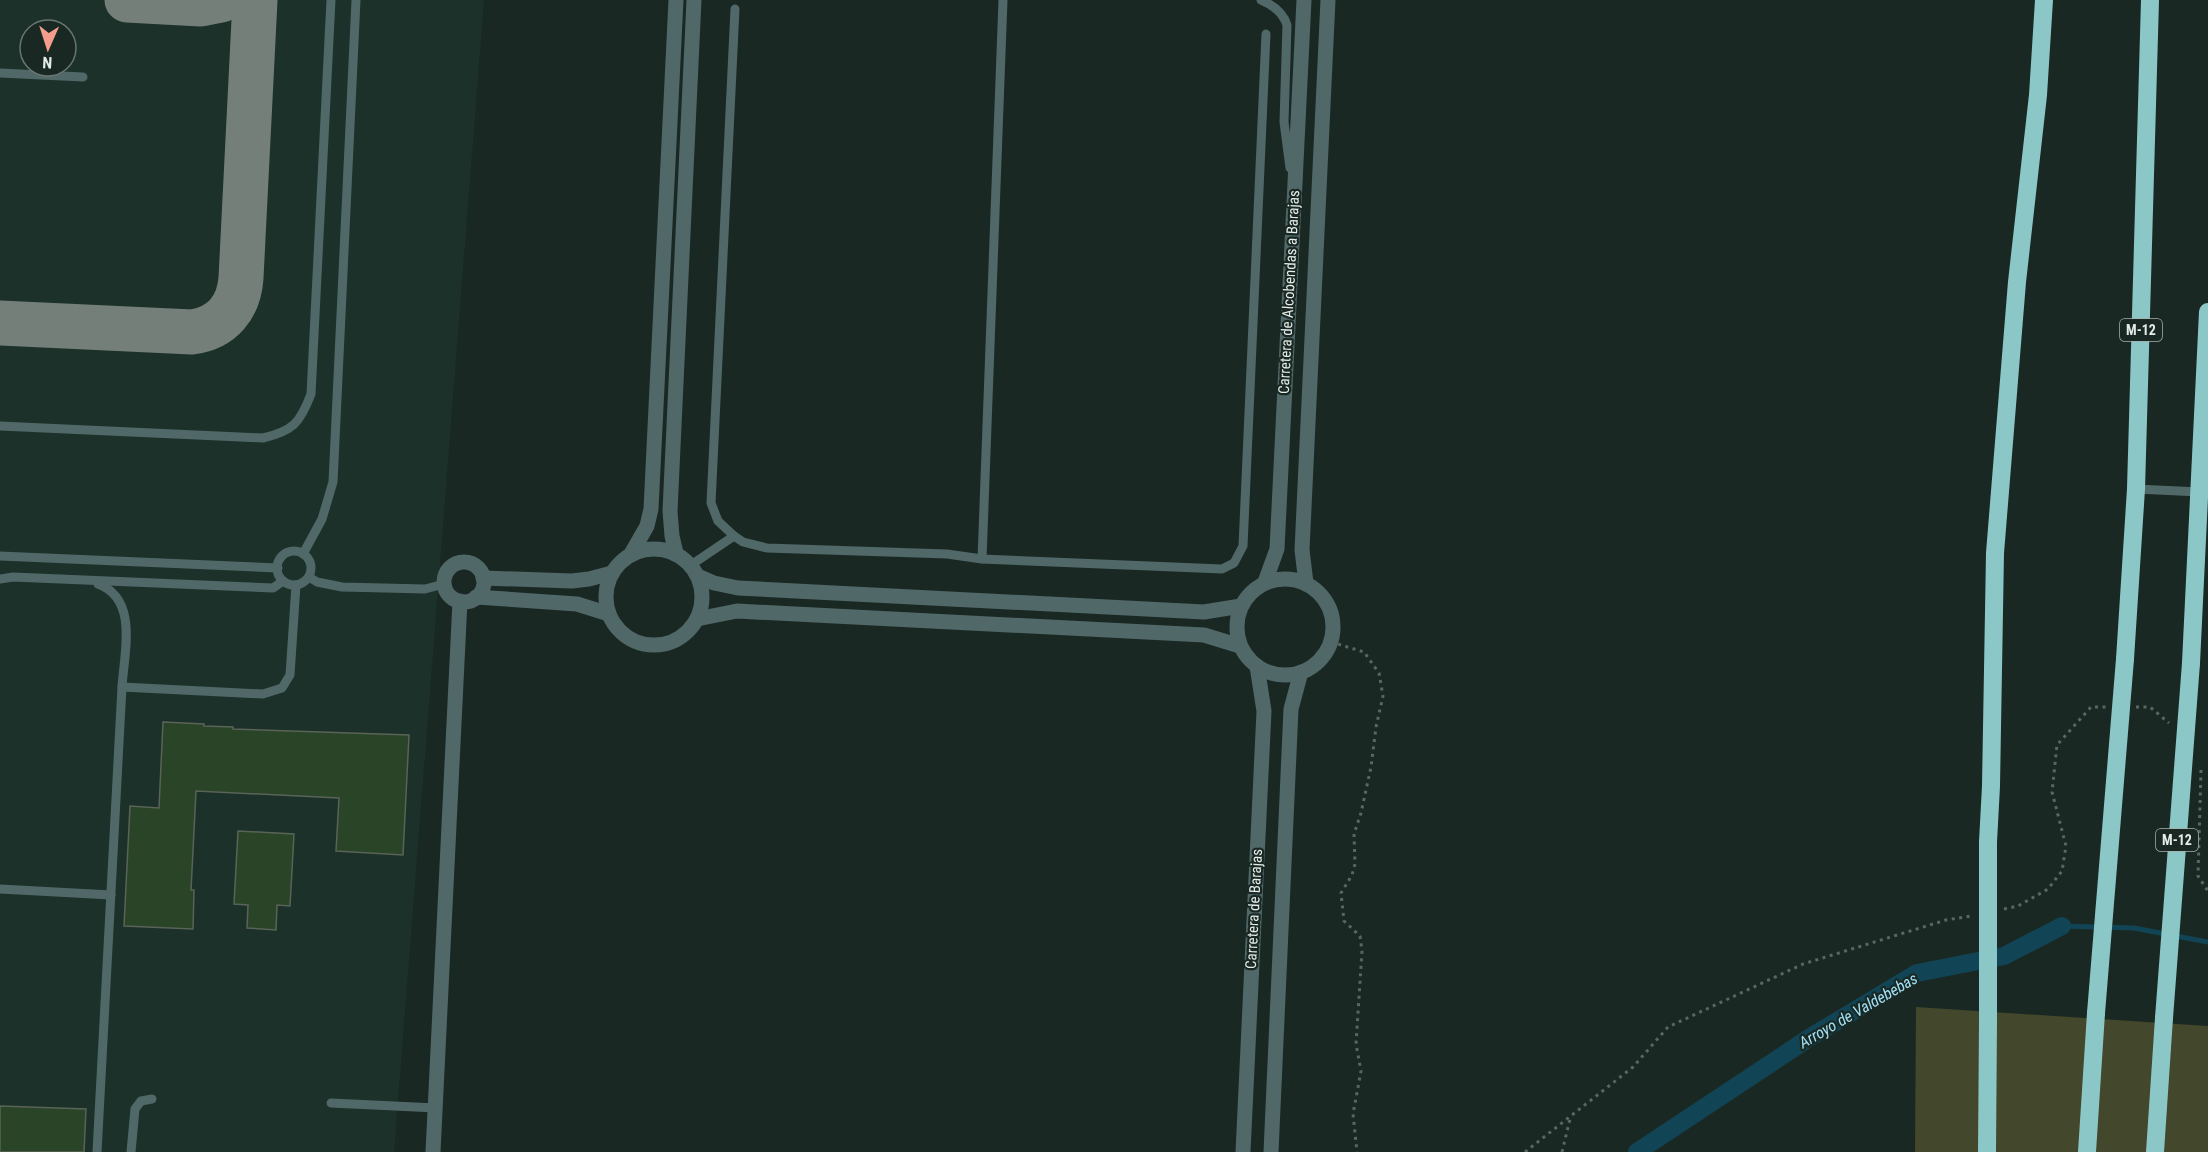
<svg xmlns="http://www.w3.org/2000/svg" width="2208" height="1152" viewBox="0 0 2208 1152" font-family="'Roboto Condensed',sans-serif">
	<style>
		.built { fill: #1b3129; fill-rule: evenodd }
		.green { fill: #43472b }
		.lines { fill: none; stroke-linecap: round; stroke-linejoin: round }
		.stream { stroke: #114556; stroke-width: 5 }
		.canal { stroke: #114556; stroke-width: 18 }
		.taxiway { stroke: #747f7a; stroke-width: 45 }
		.building { fill: #294426; stroke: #5a6358; stroke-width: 1.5 }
		.path { stroke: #5a6662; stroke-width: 3; stroke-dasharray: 3 4.5; stroke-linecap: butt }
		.service { stroke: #516868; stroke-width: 9 }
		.minor { stroke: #516868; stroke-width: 15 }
		.tertiary { stroke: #516868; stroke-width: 15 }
		.motorway { stroke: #8cc7c7; stroke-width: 18 }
		.motorway-bridge { stroke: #8cc7c7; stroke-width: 18 }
		.labels { text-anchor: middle; stroke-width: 4.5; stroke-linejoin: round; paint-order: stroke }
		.shield { fill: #1a2823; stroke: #a7b1ad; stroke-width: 1.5 }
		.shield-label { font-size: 14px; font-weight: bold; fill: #e3ece8 }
		.street-label { font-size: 15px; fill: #e3ece8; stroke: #1a2823 }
		.water-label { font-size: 16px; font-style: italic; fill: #a1e0f8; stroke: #1a2823 }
	</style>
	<rect width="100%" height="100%" fill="#1a2823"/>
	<path class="built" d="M0,0h484l-90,1152h-394zM30,30h36v36h-36z"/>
	<polygon class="green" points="1916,1007 2208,1026 2208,1152 1915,1152"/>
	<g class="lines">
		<polyline class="stream" points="2062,926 2134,928 2208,942"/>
		<polyline class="canal" points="1637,1152 1809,1038 1917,973 2004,956 2062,926"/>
		<g class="taxiway">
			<polyline points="127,0 201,4 221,0"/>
			<path d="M0,323l192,9c30,-4 47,-25 49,-54l14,-278"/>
		</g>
	</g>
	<g class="building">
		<polygon points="163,722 204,724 204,726 233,727 233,729 409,735 403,855 336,851 339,798 196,791 191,890 194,890 193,929 124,926 130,806 159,808"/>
		<polygon points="238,831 294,834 290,906 277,905 276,930 247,928 248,905 234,904"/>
		<polygon points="0,1106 86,1109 84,1152 0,1152"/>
	</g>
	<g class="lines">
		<g class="path">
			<polyline points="1331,642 1364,652 1379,673 1383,696 1376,727 1371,767 1361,813 1354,834 1355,864 1352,875 1341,893 1344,921 1360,936 1362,951 1356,1044 1361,1071 1353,1114 1357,1152"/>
			<polyline points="2136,707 2150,707 2169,723"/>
			<polyline points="2201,770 2198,876 2208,891"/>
			<polyline points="2004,909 2018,906 2048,889 2062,871 2066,846 2052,792 2057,745 2091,707 2106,707"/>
			<polyline points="1525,1152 1633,1067 1668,1027 1803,964 1946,920 1971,916"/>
			<polyline points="1562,1152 1570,1119"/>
		</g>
		<g class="service">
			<path d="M1261,0c12,5 22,12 26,25l-3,97 6,46"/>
			<polyline points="735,9 711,503 718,521 734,536 743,542 767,548 947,554 982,559 1222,569 1234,563 1243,546 1266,34"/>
			<polyline points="0,73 83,77"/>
			<path d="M0,426l263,12c30,-7 37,-15 48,-44l20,-394"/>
			<polyline points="2136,489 2200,492"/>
			<circle cx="294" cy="568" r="17"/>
			<polyline points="303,554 322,519 333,482 356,0"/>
			<polyline points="0,556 278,568"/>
			<polyline points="982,559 1003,0"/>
			<polyline points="691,565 734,536"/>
			<polyline points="309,577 317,582 342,587 425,589 444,584"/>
			<polyline points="0,579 13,577 273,588 283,581"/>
			<path d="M98,584c41,15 26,69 24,103"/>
			<polyline points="0,889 111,895"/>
			<polyline points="331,1103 436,1108"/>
			<polyline points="97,1152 122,687 263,694 282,688 290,675 296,585"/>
			<polyline points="131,1152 135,1109 141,1101 152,1099"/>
		</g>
		<g class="minor">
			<circle cx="464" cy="582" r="20"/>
			<polyline points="483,578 572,581 589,579 612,573"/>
			<polyline points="476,597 577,604 609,614"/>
			<polyline points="433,1152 460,601"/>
		</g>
		<g class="tertiary">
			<circle cx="654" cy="597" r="48"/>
			<polyline points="676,553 672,536 670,511 694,0"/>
			<polyline points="631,554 647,526 651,509 676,0"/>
			<polyline points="698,576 714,583 738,588 1204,612 1241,606"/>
			<circle cx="1285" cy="627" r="48"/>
			<polyline points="1265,582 1277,549 1304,0"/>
			<polyline points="1306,583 1302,550 1328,0"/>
			<polyline points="697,619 737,611 1204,635 1240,646"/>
			<polyline points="1243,1152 1264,711 1257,666"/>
			<polyline points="1271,1152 1291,709 1301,672"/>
		</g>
		<g class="motorway">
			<polyline points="2125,659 2136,489 2150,0"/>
			<polyline points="2191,663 2208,312"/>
			<polyline points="1988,842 1991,786 1995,553 2017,282 2038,95 2044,0"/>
			<polyline points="1987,1152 1988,1021"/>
			<polyline points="2087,1152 2096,1013"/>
			<polyline points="2155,1152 2164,1018"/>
		</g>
		<g class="motorway-bridge">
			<polyline points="2096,1013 2125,659"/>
			<polyline points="2164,1018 2191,663"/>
			<polyline points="1988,1021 1988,842"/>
		</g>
	</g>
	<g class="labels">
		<g class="shield">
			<rect x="2120" y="319" width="42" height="22" rx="4.5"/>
			<rect x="2156" y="829" width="42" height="22" rx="4.5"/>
		</g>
		<g class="shield-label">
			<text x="2141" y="335">M-12</text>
			<text x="2177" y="845">M-12</text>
		</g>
		<g class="street-label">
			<text transform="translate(1289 292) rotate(-87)" y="5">Carretera de Alcobendas a Barajas</text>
			<text transform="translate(1254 909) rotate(-87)" y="5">Carretera de Barajas</text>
		</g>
		<g class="water-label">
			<text transform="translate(1858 1010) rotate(-30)" y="6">Arroyo de Valdebebas</text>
		</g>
	</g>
	<g transform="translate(48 48) rotate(183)"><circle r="28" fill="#1a2823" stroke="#6a7672" stroke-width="1.5"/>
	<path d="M0-4.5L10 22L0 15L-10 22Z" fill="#f49d8c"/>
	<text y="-9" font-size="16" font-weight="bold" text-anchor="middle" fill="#e3ece8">N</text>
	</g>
</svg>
